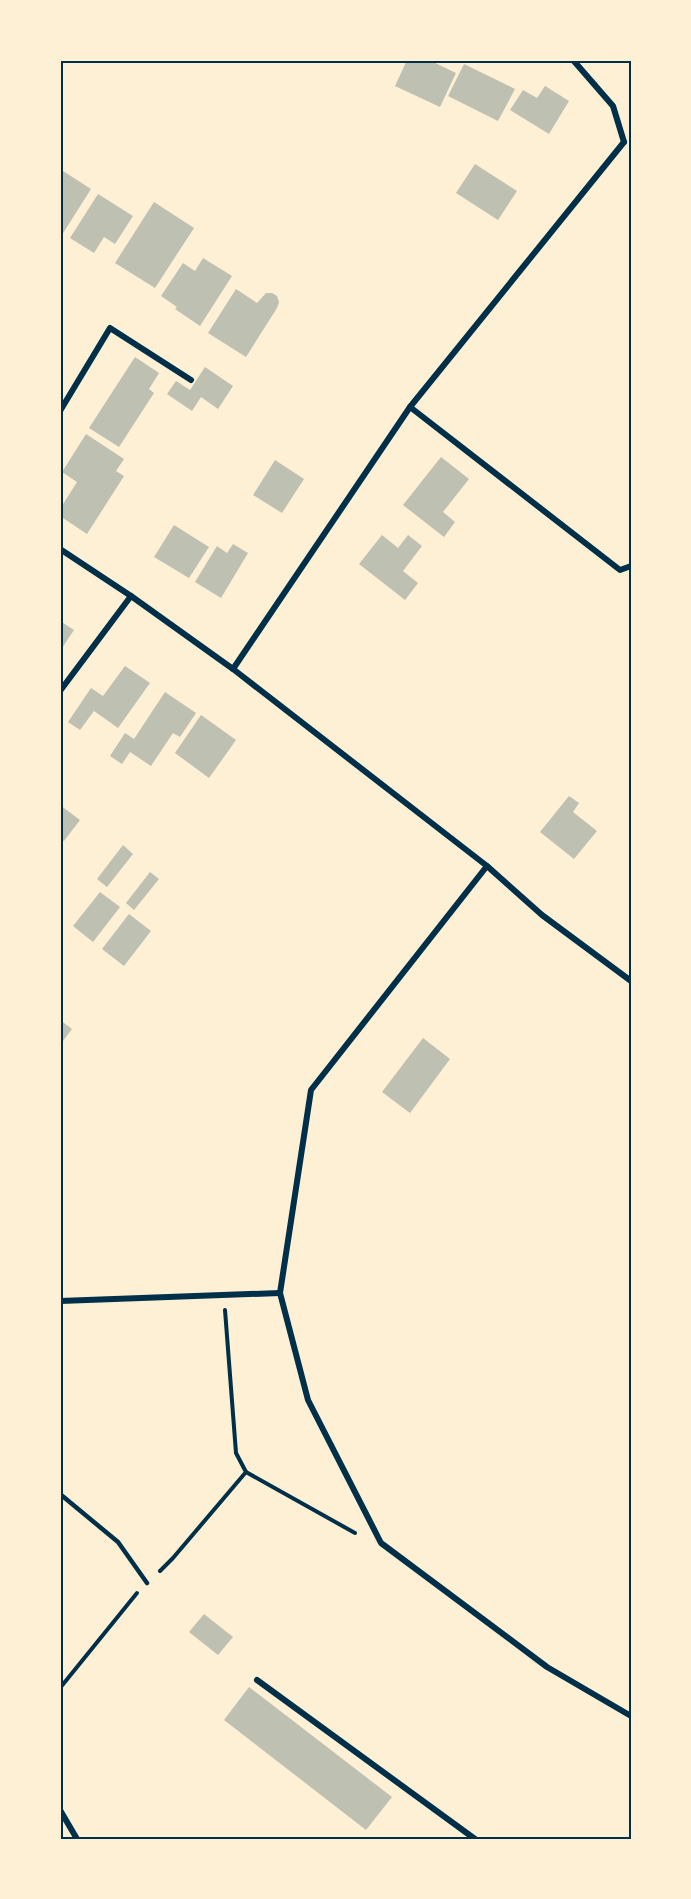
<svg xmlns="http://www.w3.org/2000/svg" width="691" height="1899" viewBox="0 0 691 1899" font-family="Jost,sans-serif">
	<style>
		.building { fill: #bec0b2 }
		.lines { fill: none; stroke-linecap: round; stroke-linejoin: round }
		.path { stroke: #003049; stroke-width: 4 }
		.service { stroke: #003049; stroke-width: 4.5 }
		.minor { stroke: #003049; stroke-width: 6 }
		.neatline { fill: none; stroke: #003049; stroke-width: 2 }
	</style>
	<rect width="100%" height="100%" fill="#fdf0d5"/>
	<g class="building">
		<polygon points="407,60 429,60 456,73 440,107 395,86"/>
		<polygon points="464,64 515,89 498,121 448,96"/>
		<polygon points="545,86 569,101 549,134 510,110 523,90 537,98"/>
		<polygon points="475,164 517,191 498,220 456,193"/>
		<polygon points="60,169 91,189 60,238"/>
		<polygon points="98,194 133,216 115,244 104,237 94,253 70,238"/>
		<polygon points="154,202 194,228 155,288 115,263"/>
		<polygon points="203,258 232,276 200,326 175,309 177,307 161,296 183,263 195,271"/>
		<polygon points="236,289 257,303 266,293 272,293 277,296 279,302 277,308 246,357 208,333"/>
		<polygon points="135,357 159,373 149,389 154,393 119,447 89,428"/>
		<polygon points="205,367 233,386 218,409 201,397 192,411 167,394 176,381 190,390"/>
		<polygon points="86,434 124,459 116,471 124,476 87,534 60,516 60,509 77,482 62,472"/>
		<polygon points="441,457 469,479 443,512 455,522 444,537 403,505"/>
		<polygon points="275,460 304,479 282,513 253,495"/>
		<polygon points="174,525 209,547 189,578 154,557"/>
		<polygon points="382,535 398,548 408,535 422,546 403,571 418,583 405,600 359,564"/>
		<polygon points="233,544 248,553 221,598 195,582 217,546 227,553"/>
		<polygon points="60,621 74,630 60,651"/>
		<polygon points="125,666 150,683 118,728 94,711 80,730 68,722 91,688 103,696"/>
		<polygon points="165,692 196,713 180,737 173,733 151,766 130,752 122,764 110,756 125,733 134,739"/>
		<polygon points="201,715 236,740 209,778 175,753"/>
		<polygon points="569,796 579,803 573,812 597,831 574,859 540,832"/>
		<polygon points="60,805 80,820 64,841 60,838"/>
		<polygon points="123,845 133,854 107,887 97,879"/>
		<polygon points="150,872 159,879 134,910 126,903"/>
		<polygon points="100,892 120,907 93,942 73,926"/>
		<polygon points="129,914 151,931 124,966 102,949"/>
		<polygon points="60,1020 72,1029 60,1045"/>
		<polygon points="423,1038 450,1059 410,1113 382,1092"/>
		<polygon points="204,1614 233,1637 218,1655 189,1632"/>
		<polygon points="249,1687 392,1797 366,1830 224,1720"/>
	</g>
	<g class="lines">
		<g class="path">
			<polyline points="246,1472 355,1533"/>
			<polyline points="160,1571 173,1558 246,1472 236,1453 225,1310"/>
			<polyline points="60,1688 137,1593"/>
		</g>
		<polyline class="service" points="60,1494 118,1542 147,1583"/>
		<g class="minor">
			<polyline points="573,60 613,106 624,142"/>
			<polyline points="410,407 620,570 631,566"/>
			<polyline points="60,411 110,328 191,380"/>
			<polyline points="60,549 131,596 233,669 487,866 542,915 631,981"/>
			<polyline points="233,669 410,407 624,142"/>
			<polyline points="60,691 131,596"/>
			<polyline points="487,866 311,1090 280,1293 308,1400 381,1543 547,1667 631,1716"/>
			<polyline points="60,1301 280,1293"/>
			<polyline points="257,1680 475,1839"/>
			<polyline points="60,1810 77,1839"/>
		</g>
	</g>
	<rect width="691" height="1899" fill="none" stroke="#fdf0d5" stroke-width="123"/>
	<rect x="62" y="62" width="568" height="1776" class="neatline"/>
</svg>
